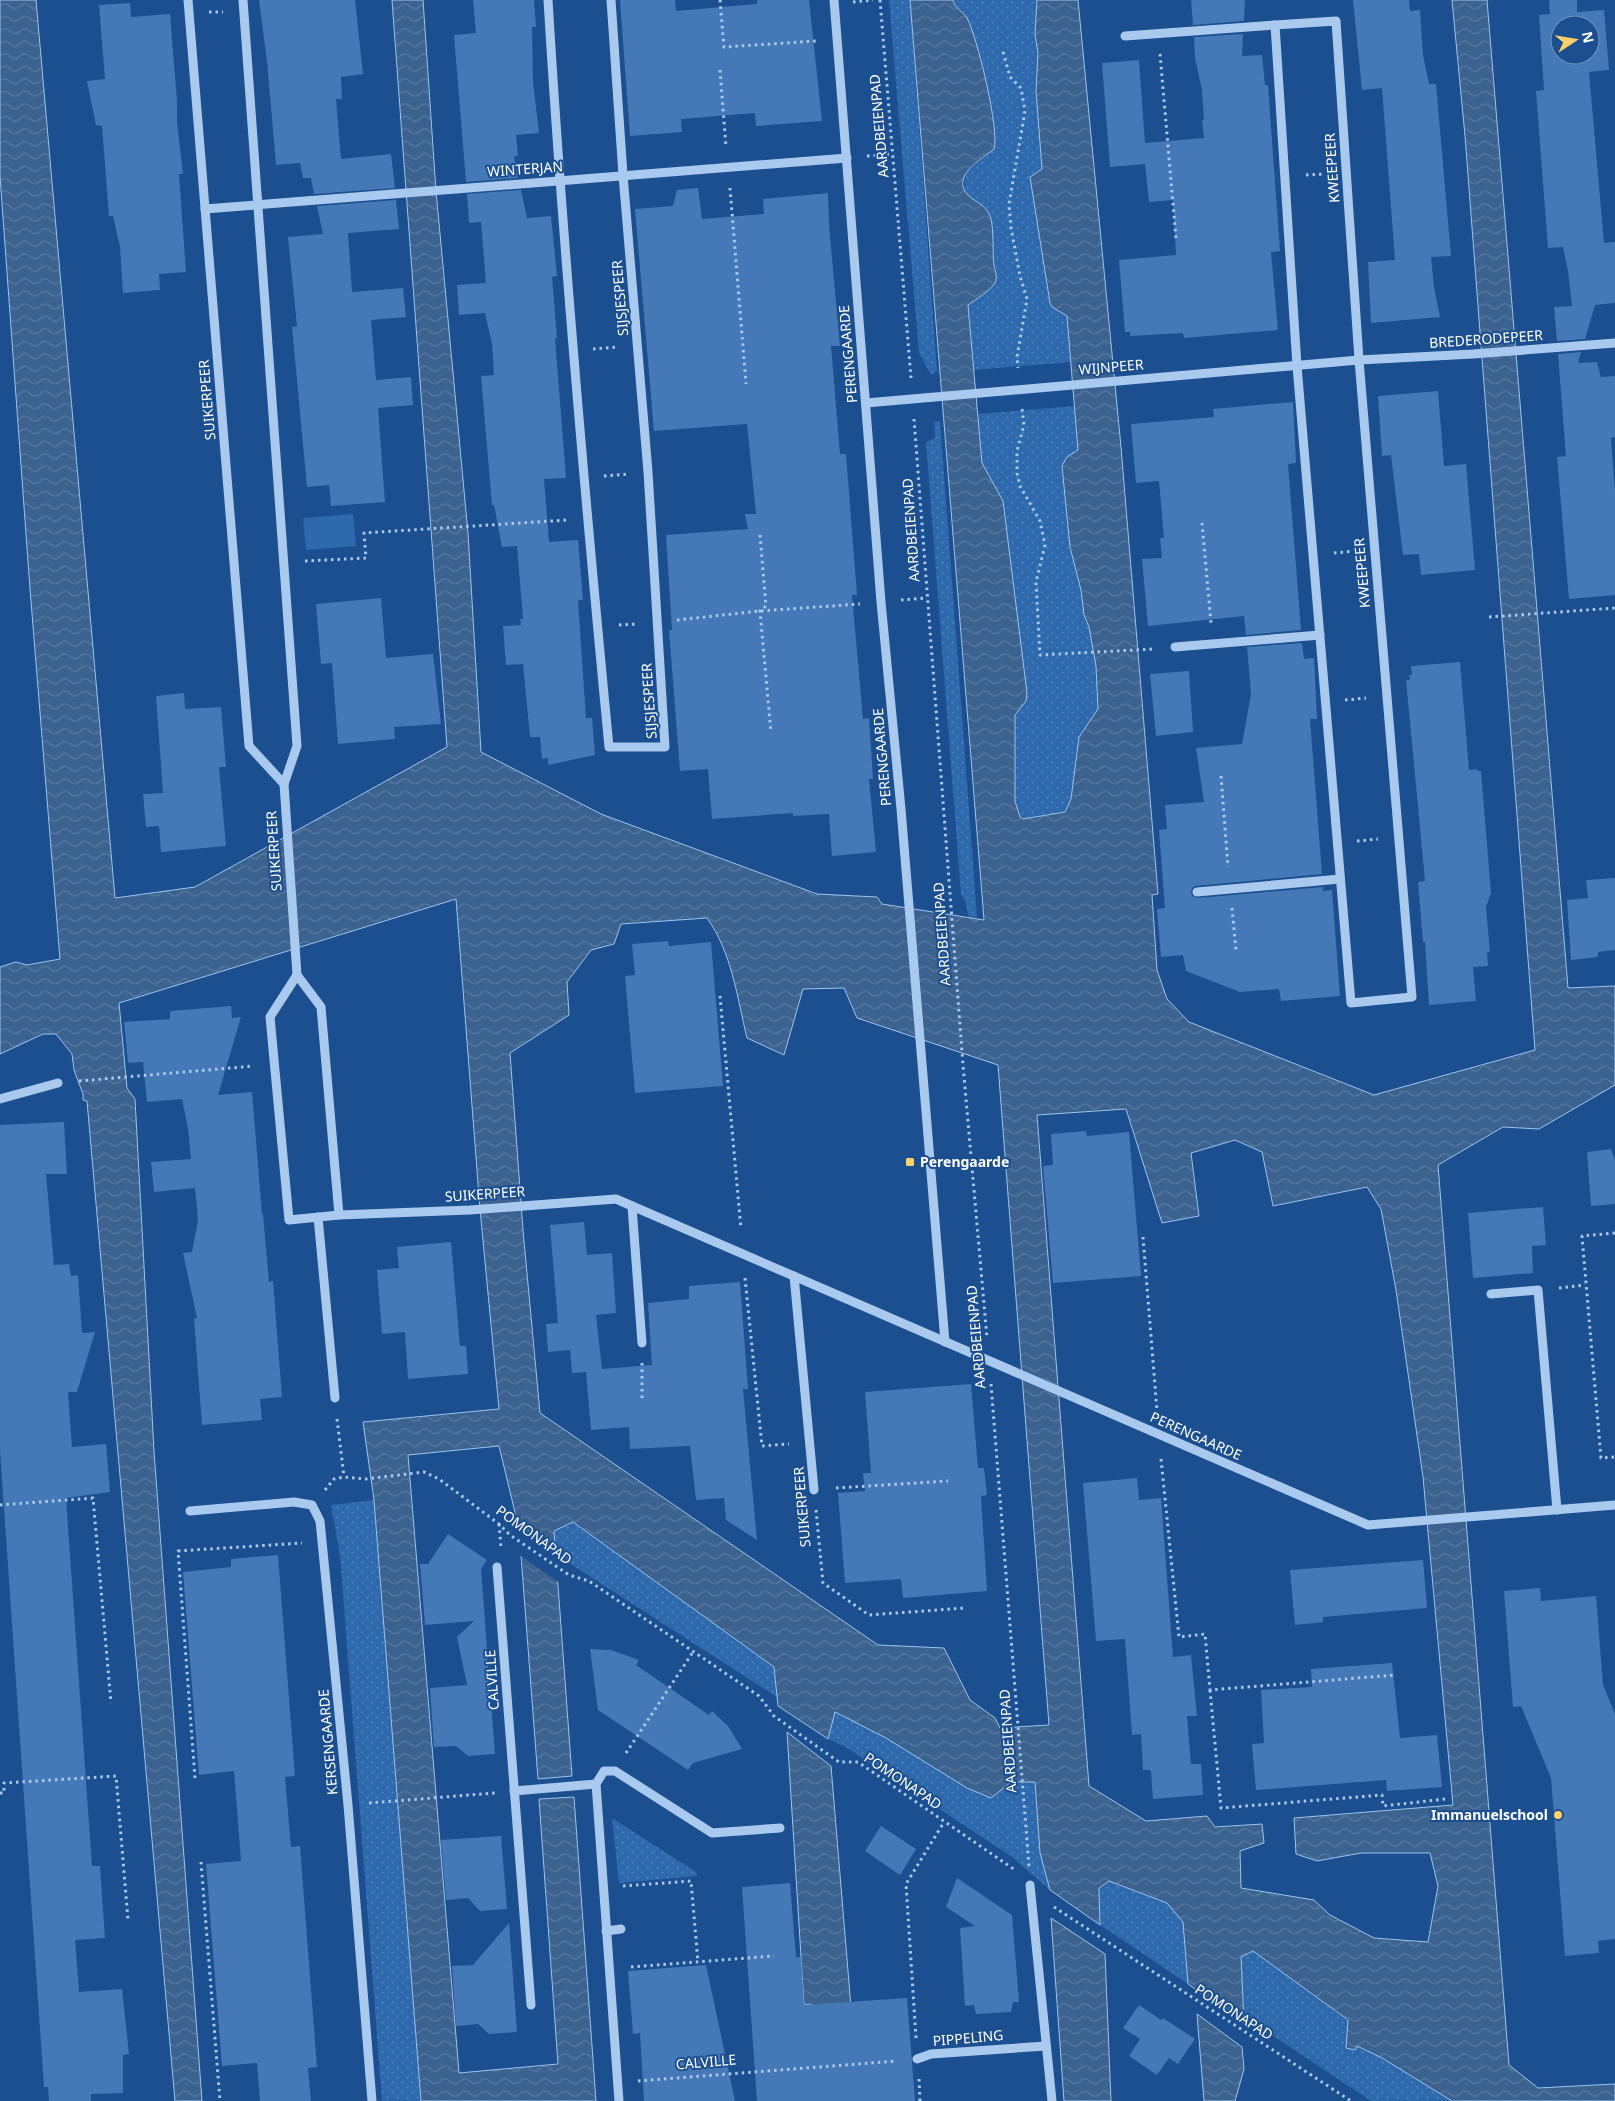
<svg xmlns="http://www.w3.org/2000/svg" width="1615" height="2101" viewBox="0 0 1615 2101" font-family="'Noto Sans',sans-serif">
	<style>
		.grass { fill: url(#grass-dots) }
		.green { fill: #2e69ad }
		.water { fill: url(#water-waves); stroke: #9cc4f0; fill-rule: evenodd }
		.pier { fill: #1b4f8f }
		.building { fill: #4478b7; fill-rule: evenodd }
		.lines { fill: none; stroke-linecap: round; stroke-linejoin: round }
		.path { stroke: #a9c9ee; stroke-width: 3; stroke-dasharray: 2.5 4; stroke-linecap: butt }
		.minor { stroke: #a9c9ee; stroke-width: 9 }
		.poi-dot { fill: #ffd166; stroke: #1b4f8f; stroke-width: 2 }
		.labels { text-anchor: middle; stroke-width: 4; stroke-linejoin: round; paint-order: stroke }
		.street-label { font-size: 14px; fill: #fff; stroke: #1b4f8f }
		.poi-label { font-size: 14px; font-weight: bold; fill: #fff; stroke: #1b4f8f; text-anchor: start }
	</style>
	<defs>
		<pattern id="grass-dots" width="8" height="8" patternUnits="userSpaceOnUse" patternTransform="scale(1.25)"><rect width="8" height="8" fill="#2e69ad"/><path d="M2 2h.1M6 6h.1" fill="none" stroke="#4d80b9" stroke-width="1.8" stroke-linecap="round"/></pattern>
		<pattern id="water-waves" width="16" height="10" patternUnits="userSpaceOnUse" patternTransform="scale(1.25)"><rect width="16" height="10" fill="#3c6290"/><path d="M0 5q4-4 8 0t8 0" fill="none" stroke="#597aa1"/></pattern>
	</defs>
	<rect width="100%" height="100%" fill="#1b4f8f"/>
	<g class="grass">
		<polygon points="889,0 910,0 937,371 931,375 919,353"/>
		<path d="M953,0h84l-2,34 3,19 -2,38 6,78 -10,24 18,110 2,4 15,9 4,46 -97,8 -6,-65 25,-20 4,-8 -4,-19 -2,-37 -8,-15 -16,-11 -2,-5 -1,-15 31,-28c-6,-40 -12,-79 -24,-118 -4,-13 -16,-21 -18,-29z"/>
		<polygon points="1075,406 1078,450 1067,457 1062,466 1070,547 1081,590 1084,615 1089,627 1096,666 1098,709 1079,737 1071,799 1064,812 1023,819 1020,817 1015,801 1015,715 1026,701 1003,501 982,463 978,414"/>
		<polygon points="940,421 977,917 969,918 965,901 961,894 926,442 935,438 934,422"/>
		<polygon points="374,1500 421,2101 382,2101 340,1555 331,1505"/>
		<polygon points="573,1522 774,1667 777,1697 555,1554 554,1530"/>
		<polygon points="835,1712 886,1738 1011,1781 1036,1782 1040,1853 1050,1890 1012,1857 847,1748 828,1739"/>
		<polygon points="612,1818 696,1872 697,1876 619,1883"/>
		<polygon points="1109,1881 1167,1903 1183,1922 1188,1984 1100,1925 1099,1888"/>
		<polygon points="1253,1951 1348,2021 1356,2046 1382,2058 1452,2101 1371,2101 1257,2025 1244,2023 1241,1957"/>
	</g>
	<polygon class="green" points="353,514 356,546 306,550 303,518"/>
	<g class="water">
		<path d="M0,0h36l79,898 80,-11 252,-140 -55,-747h31l13,191 32,342 13,219 120,62 216,80 60,3 5,7 102,16 -74,-920h43c1,8 10,11 14,18 10,18 33,113 27,131 -12,10 -44,27 -26,46 6,6 15,9 20,17 7,9 4,40 6,53 1,6 4,12 1,18 -6,9 -19,16 -27,22l14,158 21,38 24,192 -1,8 -11,14v86l5,16 3,2 42,-7 6,-13 8,-62 19,-28 -2,-43 -7,-39 -5,-12 -3,-25 -11,-43 -8,-81 5,-9 11,-7 -11,-134 -15,-9 -2,-4 -20,-126 12,-8 -6,-78 2,-38 -3,-19 2,-34h41l43,447 37,447 -6,1 5,75 10,29 22,23 185,73 161,-45 -70,-914 -13,-136h35l81,988 47,-2v99l-76,44 -36,-2 -65,38 71,900 29,23 77,-4v17h-163l-70,-43 -25,-12 -2,4 -9,-2 2,-28 -95,-69 -12,6 3,66 -56,-39 -5,-62 -16,-19 -58,-22 -10,7 1,37 -50,-35 -10,-37 -5,-71h-24l-20,16 -24,-10 -81,-50 -51,-26 -7,27 -50,-33 -4,-39 -201,-145 -19,9 18,245 -34,3 -19,-250 -20,-83 -91,9 51,618 99,-9 -19,-265 35,-2 22,304h-175l-47,-601 -11,-78 136,-13 -19,-200 -24,-310 -337,104 8,85 8,11 19,352 48,650h-27l-88,-1000 -4,-1v-6l-9,-24 -2,-16 -16,-20h-13l-43,20v-87l16,-5 11,3 33,-6 -30,-370 -30,-413zM707,918c25,35 30,79 40,120l37,17 19,-66 41,-1 13,30 141,47 51,660 -49,3 -5,-10 -25,-18 -26,-52 -66,-3 -338,-232 -17,-183 -13,-177 59,-38 -2,-33 24,-32 23,-6 7,-20zM1126,1109l36,114 37,-7 -8,-63 44,-13 27,12 11,54 94,-19 14,22 15,81 27,187 30,328 -159,13 2,36 21,7 44,-8h69l8,33 -10,56 -54,-4 -44,-23 -16,-15 -73,-12 -1,-37 24,-8 -2,-19 -47,3 -8,-11 -61,5 -57,-35 -52,-671z"/>
		<polygon points="787,1732 831,1766 851,2007 813,2019 811,2004 804,2005"/>
		<polygon points="1051,1918 1105,1954 1111,2101 1064,2101"/>
		<polygon points="1197,2014 1242,2047 1244,2069 1235,2101 1204,2101"/>
	</g>
	<polygon class="pier" points="516,1527 558,1556 560,1583 518,1554"/>
	<g class="building">
		<polygon points="259,0 355,0 363,74 341,77 342,99 336,99 341,159 391,154 395,188 314,194 311,178 303,178 300,163 276,165 267,61"/>
		<polygon points="473,0 534,0 536,27 532,27 533,82 539,133 516,135 518,156 514,156 518,178 466,182 454,35 476,33"/>
		<polygon points="620,0 675,0 676,11 757,4 757,0 809,0 822,121 756,126 755,113 681,119 682,132 630,136"/>
		<polygon points="1191,0 1245,0 1244,21 1193,25"/>
		<polygon points="1353,0 1409,0 1410,11 1420,10 1423,55 1429,84 1436,84 1451,256 1431,257 1434,287 1440,317 1371,323 1368,262 1395,260 1382,88 1362,90"/>
		<path d="M1549,0h28v12l27,-2 5,60 -20,2 15,171 11,-1v61l-20,2 -10,34 -28,2 -3,-34 18,-1 -4,-35 -5,-24 -15,1 -12,-157 8,-1 -5,-75 11,-1zM1560,25h30v30h-30z"/>
		<polygon points="130,3 131,17 170,14 177,101 177,122 183,174 179,174 186,272 159,274 160,290 123,293 120,247 113,216 109,216 102,126 96,125 87,81 105,79 99,5"/>
		<polygon points="1243,34 1242,56 1262,55 1265,85 1268,85 1280,251 1271,252 1278,330 1184,338 1183,333 1130,336 1130,332 1125,332 1119,260 1176,255 1173,200 1149,202 1145,164 1110,167 1102,63 1139,60 1145,143 1204,138 1202,120 1204,120 1202,90 1195,58 1194,37"/>
		<polygon points="698,188 702,219 764,214 763,199 828,193 829,225 840,346 831,346 840,454 846,454 857,595 852,595 863,719 869,718 873,779 869,779 876,852 832,856 829,814 793,816 793,813 712,819 708,769 680,771 669,630 672,630 666,535 748,529 745,514 756,514 747,424 654,431 635,209 673,206 677,190"/>
		<polygon points="521,190 527,218 551,216 557,276 552,277 557,338 555,338 566,478 544,479 549,542 578,540 583,600 578,600 586,718 592,718 595,755 548,765 548,758 542,759 540,737 530,737 523,664 506,665 503,626 521,625 520,619 523,619 517,546 502,547 494,505 492,505 481,376 494,375 492,344 485,313 459,315 457,285 486,283 481,222 469,223 467,194"/>
		<polygon points="396,200 399,229 348,233 350,262 352,292 403,288 406,317 371,320 376,380 411,377 413,405 378,408 385,502 331,506 329,485 307,487 292,327 297,326 288,237 323,234 317,206"/>
		<polygon points="1581,352 1578,363 1597,362 1601,377 1615,376 1615,437 1611,438 1615,491 1615,595 1569,599 1557,457 1566,456 1558,354"/>
		<polygon points="1438,391 1444,466 1466,464 1475,570 1421,575 1419,554 1403,555 1391,455 1382,456 1378,396"/>
		<polygon points="1293,402 1296,463 1288,464 1301,630 1246,635 1244,616 1148,626 1142,559 1162,558 1160,538 1164,538 1159,481 1136,483 1131,424 1214,417 1213,409"/>
		<polygon points="381,598 386,658 433,654 441,724 394,727 395,739 338,744 332,663 321,664 316,604"/>
		<polygon points="1302,643 1304,659 1314,658 1317,719 1310,719 1322,874 1196,886 1193,887 1191,892 1192,896 1198,898 1323,887 1323,891 1332,890 1340,996 1281,1001 1279,989 1240,992 1186,971 1183,955 1161,957 1157,909 1165,908 1159,830 1167,829 1165,805 1204,802 1196,748 1242,744 1251,694 1247,647"/>
		<polygon points="1460,662 1469,770 1477,769 1477,771 1481,771 1491,893 1486,907 1490,952 1487,952 1488,966 1473,967 1476,1001 1429,1005 1425,942 1423,942 1418,882 1425,881 1406,680 1410,680 1409,675 1412,675 1411,666"/>
		<polygon points="1189,671 1193,732 1156,736 1150,674"/>
		<polygon points="184,693 185,709 221,707 226,767 219,767 226,846 161,852 159,826 146,827 143,794 163,793 156,696"/>
		<polygon points="1615,878 1615,950 1598,952 1598,957 1571,960 1567,900 1588,898 1586,880"/>
		<polygon points="668,941 669,946 711,942 723,1086 635,1093 625,976 635,975 632,944"/>
		<polygon points="231,1006 232,1018 241,1017 218,1095 252,1092 262,1214 263,1214 269,1282 273,1281 282,1397 260,1399 262,1420 202,1425 194,1319 197,1318 183,1253 192,1252 198,1220 195,1188 154,1192 151,1162 191,1159 188,1128 182,1099 147,1102 143,1062 128,1063 124,1022 170,1019 170,1011"/>
		<polygon points="64,1122 67,1174 46,1174 54,1265 69,1264 71,1276 78,1275 82,1333 95,1332 77,1392 68,1392 72,1447 106,1444 110,1492 66,1498 92,1866 100,1866 105,1938 75,1940 79,1990 79,1992 122,1989 129,2054 123,2055 123,2093 91,2094 91,2101 49,2101 48,2087 44,2087 0,1450 0,1125"/>
		<polygon points="1086,1131 1087,1136 1129,1132 1141,1276 1053,1283 1043,1166 1053,1165 1051,1134"/>
		<polygon points="1611,1149 1615,1160 1615,1204 1591,1206 1587,1152"/>
		<polygon points="1543,1207 1546,1245 1532,1246 1533,1273 1473,1278 1468,1213"/>
		<polygon points="584,1222 587,1255 612,1253 616,1313 596,1315 602,1369 652,1365 648,1303 689,1299 689,1286 740,1282 748,1389 743,1389 757,1540 726,1520 724,1498 696,1500 690,1446 630,1449 629,1427 591,1430 586,1372 572,1373 570,1350 548,1352 546,1324 558,1323 550,1225"/>
		<polygon points="451,1242 460,1346 466,1346 468,1374 408,1379 405,1332 382,1334 377,1270 399,1268 397,1247"/>
		<polygon points="971,1384 978,1468 984,1468 987,1495 981,1496 987,1591 903,1598 901,1579 845,1583 838,1493 865,1491 863,1473 871,1473 865,1392"/>
		<polygon points="1137,1478 1139,1500 1161,1498 1173,1657 1191,1655 1197,1716 1187,1716 1191,1764 1201,1764 1203,1795 1153,1799 1151,1772 1150,1770 1143,1770 1141,1734 1132,1735 1125,1639 1096,1641 1083,1483"/>
		<polygon points="448,1534 487,1560 481,1569 495,1754 468,1756 456,1746 434,1747 430,1688 467,1685 457,1637 474,1621 425,1625 420,1564 428,1564"/>
		<polygon points="278,1555 295,1776 285,1777 291,1847 300,1846 317,2067 308,2068 311,2101 260,2101 257,2063 222,2066 206,1864 241,1861 234,1771 199,1775 183,1572 231,1567 231,1559"/>
		<polygon points="1423,1560 1427,1608 1323,1617 1323,1622 1295,1625 1290,1570"/>
		<polygon points="1540,1588 1541,1601 1596,1596 1603,1685 1615,1714 1615,1939 1598,1941 1599,1953 1565,1956 1551,1778 1521,1706 1513,1707 1504,1591"/>
		<polygon points="590,1649 611,1650 639,1660 636,1665 709,1715 712,1711 728,1726 742,1749 693,1763 688,1770 598,1710"/>
		<polygon points="1392,1663 1400,1738 1437,1735 1442,1787 1387,1791 1386,1780 1256,1790 1252,1744 1264,1743 1261,1690 1312,1687 1311,1669"/>
		<polygon points="881,1826 916,1849 900,1875 865,1851"/>
		<polygon points="501,1836 507,1909 480,1911 468,1898 446,1900 441,1840"/>
		<polygon points="957,1878 1012,1915 1019,2002 1013,2002 1011,2012 976,2014 974,2005 965,2006 960,1928 975,1926 946,1907"/>
		<polygon points="790,1883 796,1957 801,1957 804,2005 907,1998 915,2101 757,2101 742,1887"/>
		<polygon points="509,1923 517,2032 489,2034 478,2024 456,2026 452,1966 473,1965"/>
		<polygon points="706,1965 735,2101 644,2101 640,2033 633,2034 628,1971"/>
		<polygon points="1139,2005 1161,2020 1163,2018 1195,2039 1178,2064 1169,2058 1157,2075 1129,2056 1140,2039 1123,2028"/>
	</g>
	<g class="lines">
		<g class="path">
			<polyline points="720,0 724,47 816,41"/>
			<polyline points="880,0 911,378"/>
			<polyline points="853,2 873,0"/>
			<polyline points="209,12 223,12"/>
			<polyline points="1003,52 1010,77 1021,88 1025,111 1009,204 1011,228 1020,276 1027,299 1017,357 1018,368"/>
			<polyline points="1160,54 1176,238"/>
			<polyline points="720,70 726,147"/>
			<polyline points="867,156 893,154"/>
			<polyline points="1306,175 1325,174"/>
			<polyline points="730,188 746,384"/>
			<polyline points="593,349 617,347"/>
			<polyline points="1022,409 1024,425 1017,451 1017,473 1020,486 1040,521 1045,545 1036,582 1040,655 1154,649"/>
			<polyline points="914,419 963,1065 987,1338"/>
			<polyline points="604,476 628,474"/>
			<polyline points="1202,523 1211,623"/>
			<polyline points="760,535 766,606 760,611 771,733"/>
			<polyline points="1334,553 1355,551"/>
			<polyline points="305,561 366,558 364,533 567,520"/>
			<polyline points="901,600 927,598"/>
			<polyline points="1489,617 1615,608"/>
			<polyline points="677,620 760,611 860,604"/>
			<polyline points="619,625 638,624"/>
			<polyline points="1345,700 1366,698"/>
			<polyline points="1221,776 1228,867"/>
			<polyline points="1357,841 1378,839"/>
			<polyline points="1232,908 1236,950"/>
			<polyline points="720,996 741,1229"/>
			<polyline points="79,1081 254,1066"/>
			<polyline points="1615,1233 1582,1236 1601,1458 1615,1457"/>
			<polyline points="1143,1237 1157,1411"/>
			<polyline points="745,1278 762,1446 789,1444"/>
			<polyline points="1559,1288 1585,1285"/>
			<polyline points="642,1363 642,1399"/>
			<polyline points="991,1384 1029,1866"/>
			<polyline points="337,1419 344,1477"/>
			<polyline points="1161,1459 1179,1637 1205,1634 1210,1690 1395,1675"/>
			<polyline points="836,1488 948,1481"/>
			<polyline points="325,1490 334,1479 344,1477 366,1479 424,1472 439,1479 499,1524 510,1535 569,1575 589,1581 759,1696 774,1716 839,1762 858,1762 1015,1870"/>
			<polyline points="0,1505 93,1498 111,1703"/>
			<polyline points="816,1510 823,1583 869,1615 965,1608"/>
			<polyline points="499,1524 501,1548"/>
			<polyline points="1210,1690 1221,1808 1382,1795 1383,1806 1445,1799"/>
			<polyline points="626,1753 693,1652"/>
			<polyline points="195,1778 178,1551 302,1543"/>
			<polyline points="0,1793 4,1793 4,1783 116,1776 128,1920"/>
			<polyline points="369,1803 495,1793"/>
			<polyline points="201,1862 220,2101"/>
			<polyline points="623,1886 691,1881 698,1962"/>
			<polyline points="1054,1907 1351,2101"/>
			<polyline points="631,1967 774,1956"/>
			<polyline points="916,2038 906,1884 944,1822"/>
			<polyline points="919,2079 920,2101"/>
			<polyline points="638,2081 896,2061"/>
		</g>
		<g class="minor">
			<polyline points="188,0 249,746 284,784 297,746 243,0"/>
			<path d="M548,0c15,249 37,498 61,747h56l-17,-275 -25,-297 -12,-175"/>
			<polyline points="834,0 881,602 901,809 945,1342"/>
			<polygon points="1336,21 1359,360 1412,997 1351,1003 1297,366 1275,25"/>
			<polyline points="1125,36 1275,25"/>
			<polyline points="205,209 847,158"/>
			<polyline points="866,403 1359,360 1473,354 1615,343"/>
			<polyline points="1175,647 1320,635"/>
			<polyline points="284,784 297,975"/>
			<polyline points="1197,892 1340,879"/>
			<polygon points="297,975 321,1007 339,1215 289,1220 270,1017"/>
			<polyline points="0,1099 58,1083"/>
			<polyline points="632,1206 642,1343"/>
			<polyline points="339,1215 470,1210 616,1199 1368,1525 1615,1505"/>
			<polyline points="318,1217 335,1398"/>
			<polyline points="794,1276 814,1490"/>
			<polyline points="1491,1294 1538,1290 1557,1510"/>
			<polyline points="190,1511 294,1502 312,1505 320,1521 348,1805 372,2101"/>
			<polyline points="497,1567 531,2005"/>
			<polyline points="514,1791 596,1784"/>
			<polyline points="1030,1885 1052,2101"/>
			<polyline points="606,1931 621,1929"/>
			<polyline points="917,2059 931,2054 1046,2046"/>
			<polyline points="619,2101 596,1784 604,1771 615,1771 712,1833 780,1828"/>
		</g>
	</g>
	<g class="poi-dot">
		<rect x="905" y="1157" width="10" height="10" rx="2.5"/>
		<circle cx="1558" cy="1815" r="5"/>
	</g>
	<g class="labels">
		<g class="street-label">
			<text transform="translate(879 126) rotate(-95)" y="5">AARDBEIENPAD</text>
			<text transform="translate(1332 168) rotate(-94)" y="5">KWEEPEER</text>
			<text transform="translate(525 169) rotate(-4)" y="5">WINTERJAN</text>
			<text transform="translate(620 298) rotate(-95)" y="5">SIJSJESPEER</text>
			<text transform="translate(1486 339) rotate(-4)" y="5">BREDERODEPEER</text>
			<text transform="translate(848 354) rotate(-95)" y="5">PERENGAARDE</text>
			<text transform="translate(1111 367) rotate(-5)" y="5">WIJNPEER</text>
			<text transform="translate(207 400) rotate(-95)" y="5">SUIKERPEER</text>
			<text transform="translate(911 530) rotate(-94)" y="5">AARDBEIENPAD</text>
			<text transform="translate(1362 573) rotate(-95)" y="5">KWEEPEER</text>
			<text transform="translate(649 701) rotate(-94)" y="5">SIJSJESPEER</text>
			<text transform="translate(882 757) rotate(-95)" y="5">PERENGAARDE</text>
			<text transform="translate(274 851) rotate(-94)" y="5">SUIKERPEER</text>
			<text transform="translate(942 934) rotate(-94)" y="5">AARDBEIENPAD</text>
			<text transform="translate(485 1194) rotate(-4)" y="5">SUIKERPEER</text>
			<text transform="translate(976 1337) rotate(-95)" y="5">AARDBEIENPAD</text>
			<text transform="translate(1196 1436) rotate(24)" y="5">PERENGAARDE</text>
			<text transform="translate(802 1507) rotate(-95)" y="5">SUIKERPEER</text>
			<text transform="translate(534 1535) rotate(36)" y="5">POMONAPAD</text>
			<text transform="translate(492 1680) rotate(-94)" y="5">CALVILLE</text>
			<text transform="translate(1008 1741) rotate(-94)" y="5">AARDBEIENPAD</text>
			<text transform="translate(328 1742) rotate(-95)" y="5">KERSENGAARDE</text>
			<text transform="translate(903 1781) rotate(34)" y="5">POMONAPAD</text>
			<text transform="translate(1234 2012) rotate(33)" y="5">POMONAPAD</text>
			<text transform="translate(968 2038) rotate(-5)" y="5">PIPPELING</text>
			<text transform="translate(706 2062) rotate(-5)" y="5">CALVILLE</text>
		</g>
		<g class="poi-label">
			<text x="920" y="1167">Perengaarde</text>
			<text x="1548" y="1820" text-anchor="end">Immanuelschool</text>
		</g>
	</g>
	<g transform="translate(1575 40) rotate(78)"><circle r="24" fill="#1b4f8f" stroke="#7695bc"/>
	<path d="M0-4L9 19L0 12L-9 19Z" fill="#ffd166"/>
	<text y="-8" font-size="14" font-weight="bold" text-anchor="middle" fill="#ffffff">N</text>
	</g>
</svg>
